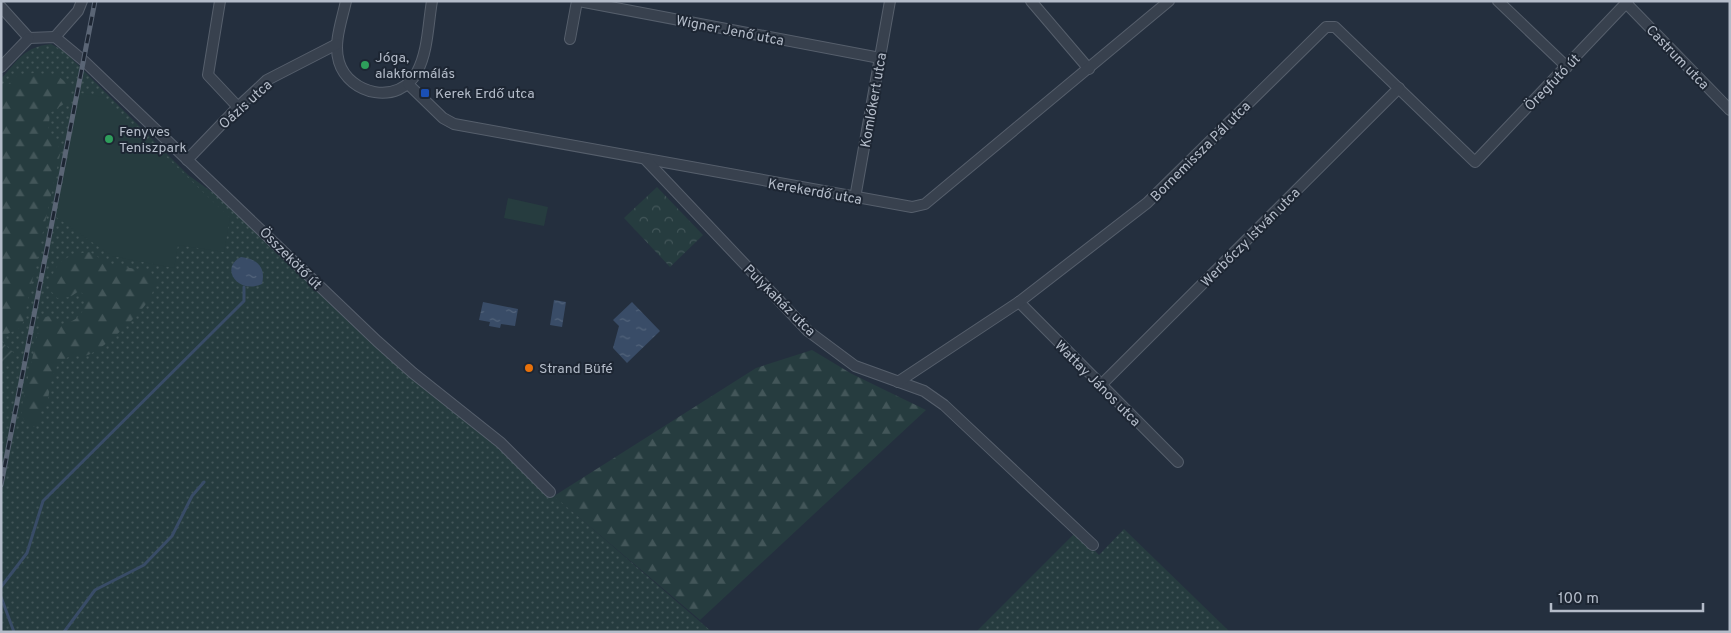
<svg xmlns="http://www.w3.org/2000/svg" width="1731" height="633" viewBox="0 0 1731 633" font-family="Overpass,sans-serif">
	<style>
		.grass { fill: url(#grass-dots) }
		.forest { fill: url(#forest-firs) }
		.park { fill: url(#park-crowns) }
		.garden { fill: url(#garden-furrows) }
		.pitch { fill: #263c3f }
		.water { fill: url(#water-ripples) }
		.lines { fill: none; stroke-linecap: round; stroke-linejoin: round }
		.stream { stroke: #394c67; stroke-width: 3 }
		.minor-casing { stroke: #565f6c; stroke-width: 12 }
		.minor { stroke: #38414e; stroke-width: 10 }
		.rail-casing { stroke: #5a6575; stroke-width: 5 }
		.rail { stroke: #1d2633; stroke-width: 3; stroke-dasharray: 9; stroke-linecap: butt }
		.leisure-dot { fill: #2e9e5b; stroke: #1d2633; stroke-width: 2 }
		.transit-dot { fill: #1a4fb4; stroke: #1d2633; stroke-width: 2 }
		.food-dot { fill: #e8710a; stroke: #1d2633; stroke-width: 2 }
		.labels { text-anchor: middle; stroke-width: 4; stroke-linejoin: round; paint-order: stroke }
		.street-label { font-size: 14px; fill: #b4bcc9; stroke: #1d2633 }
		.poi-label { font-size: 14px; fill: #b4bcc9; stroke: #1d2633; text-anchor: start }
	</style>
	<defs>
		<pattern id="grass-dots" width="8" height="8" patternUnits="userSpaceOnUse" patternTransform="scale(1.25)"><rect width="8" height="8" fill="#263c3f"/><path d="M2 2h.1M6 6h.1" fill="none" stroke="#435659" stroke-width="1.8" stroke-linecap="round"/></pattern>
		<pattern id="forest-firs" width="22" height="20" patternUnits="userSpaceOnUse" patternTransform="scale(1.25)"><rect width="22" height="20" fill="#263c3f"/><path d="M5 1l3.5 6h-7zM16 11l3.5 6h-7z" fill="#435659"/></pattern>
		<pattern id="park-crowns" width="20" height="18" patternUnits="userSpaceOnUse" patternTransform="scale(1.25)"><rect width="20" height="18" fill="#263c3f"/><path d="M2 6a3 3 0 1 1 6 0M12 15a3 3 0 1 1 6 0" fill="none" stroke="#435659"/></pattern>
		<pattern id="garden-furrows" width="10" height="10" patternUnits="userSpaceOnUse" patternTransform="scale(1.25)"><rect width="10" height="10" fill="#263c3f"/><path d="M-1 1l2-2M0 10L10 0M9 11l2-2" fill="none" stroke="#435659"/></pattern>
		<pattern id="water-ripples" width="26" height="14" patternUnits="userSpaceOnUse" patternTransform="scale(1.25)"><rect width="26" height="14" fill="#394c67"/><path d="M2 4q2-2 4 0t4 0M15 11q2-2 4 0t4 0" fill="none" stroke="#53647b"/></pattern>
	</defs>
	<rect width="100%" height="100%" fill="#242f3e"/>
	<g class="grass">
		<path d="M51,44l13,7 124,124 64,45 63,63 235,209 162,140h-711v-553c17,-19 23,-32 50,-35z"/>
		<polygon points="1124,529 1230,632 976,632 1076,532 1099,555"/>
	</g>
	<g class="forest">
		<polygon points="34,73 57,75 70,86 70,100 50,113 48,133 61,150 22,327 1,337 1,91 17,76"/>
		<path d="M90,252l19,12 42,8c4,7 4,14 1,22 -6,16 -48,55 -64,61 -9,3 -16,-2 -26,6 -11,8 -12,31 -15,43l-6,5 -1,10 -5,8 -7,-1 -5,-8 -2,-8 20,-92 10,-2 5,8c18,1 30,-10 30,-28l-7,-5 -9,6 -13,1 -7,-8c1,-26 15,-36 40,-38z"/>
		<polygon points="812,350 852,374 926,410 700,620 554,496 756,368"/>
	</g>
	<polygon class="park" points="657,187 703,235 670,267 624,218"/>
	<polygon class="garden" points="1,341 15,354 1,372"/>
	<g class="pitch">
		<polygon points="80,93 104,97 230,218 224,252 178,245 174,268 112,256 56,217"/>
		<polygon points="508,198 548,207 544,226 504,218"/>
	</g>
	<g class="water">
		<path d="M241,257c16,2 25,10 21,27 -24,11 -43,-16 -21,-27z"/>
		<polygon points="554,300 566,302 562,327 550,325"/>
		<polygon points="483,302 518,309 515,326 501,324 500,328 489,326 490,322 479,320"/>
		<polygon points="632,302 660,331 627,363 613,348 619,326 613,320"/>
	</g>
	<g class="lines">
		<g class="stream">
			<polyline points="1,587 27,553 43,501 244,301 244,287"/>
			<polyline points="1,597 14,632"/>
			<polyline points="64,632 95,590 144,565 172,536 192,496 204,482"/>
		</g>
		<g class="minor-casing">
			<g id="minor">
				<polyline points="220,1 208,75 238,107"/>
				<path d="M346,1c-4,19 -13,42 -7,61 10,33 60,44 78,10 11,-20 11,-48 15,-71"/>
				<polyline points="579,1 880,58"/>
				<polyline points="1031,1 1089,69"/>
				<polyline points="1498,1 1567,67"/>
				<polyline points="1626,3 1730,110"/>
				<polyline points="1,7 29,38"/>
				<polyline points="55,37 78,11 82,1"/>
				<polyline points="29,38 55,37 84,61 377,341 413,373 501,443 550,492"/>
				<polyline points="570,39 577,1"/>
				<polyline points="1,67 29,38"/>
				<polyline points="408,84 443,118 454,124 912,207 925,204 1169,1"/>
				<polyline points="187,160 238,107 267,80 337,44"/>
				<polyline points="646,160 808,331 855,366 924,391 944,405 1093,545"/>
				<polyline points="855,198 890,1"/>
				<polyline points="1019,302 1178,462"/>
				<polyline points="898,382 1019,302 1147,203 1326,27 1335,27 1475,162 1628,1"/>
				<polyline points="1100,386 1399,88"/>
			</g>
		</g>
		<use href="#minor" class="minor"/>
		<g class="rail-casing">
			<polyline id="rail" points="1,485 95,1"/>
		</g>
		<use href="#rail" class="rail"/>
	</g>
	<g class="leisure-dot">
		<circle cx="365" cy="65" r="5"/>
		<circle cx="109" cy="139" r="5"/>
	</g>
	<rect class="transit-dot" x="420" y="88" width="10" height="10" rx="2.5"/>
	<circle class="food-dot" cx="529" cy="368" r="5"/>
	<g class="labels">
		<g class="street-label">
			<text transform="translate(730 30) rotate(11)" y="5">Wigner Jenő utca</text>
			<text transform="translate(1678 57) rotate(46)" y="5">Castrum utca</text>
			<text transform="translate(1552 82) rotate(-46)" y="5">Öregfutó út</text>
			<text transform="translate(873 100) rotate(-80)" y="5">Komlókert utca</text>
			<text transform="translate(245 104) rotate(-42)" y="5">Oázis utca</text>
			<text transform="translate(1200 151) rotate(-45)" y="5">Bornemissza Pál utca</text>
			<text transform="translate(815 191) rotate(10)" y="5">Kerekerdő utca</text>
			<text transform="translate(1250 237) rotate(-45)" y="5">Werbőczy István utca</text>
			<text transform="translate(291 258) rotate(45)" y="5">Összekötő út</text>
			<text transform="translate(780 300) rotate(45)" y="5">Pulykaház utca</text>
			<text transform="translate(1098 383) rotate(45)" y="5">Wattay János utca</text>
		</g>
		<g class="poi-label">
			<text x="375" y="62">Jóga,<tspan x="375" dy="16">alakformálás</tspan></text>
			<text x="435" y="98">Kerek Erdő utca</text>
			<text x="119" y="136">Fenyves<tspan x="119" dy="16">Teniszpark</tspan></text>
			<text x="539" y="373">Strand Büfé</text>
		</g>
	</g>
	<rect width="1731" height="633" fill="none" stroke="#b4bcc9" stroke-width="5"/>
	<path d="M1551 603v8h152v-8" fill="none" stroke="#b4bcc9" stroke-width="2.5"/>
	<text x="1558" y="603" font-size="15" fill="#b4bcc9" stroke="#1d2633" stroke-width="4" paint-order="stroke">100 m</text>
</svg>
